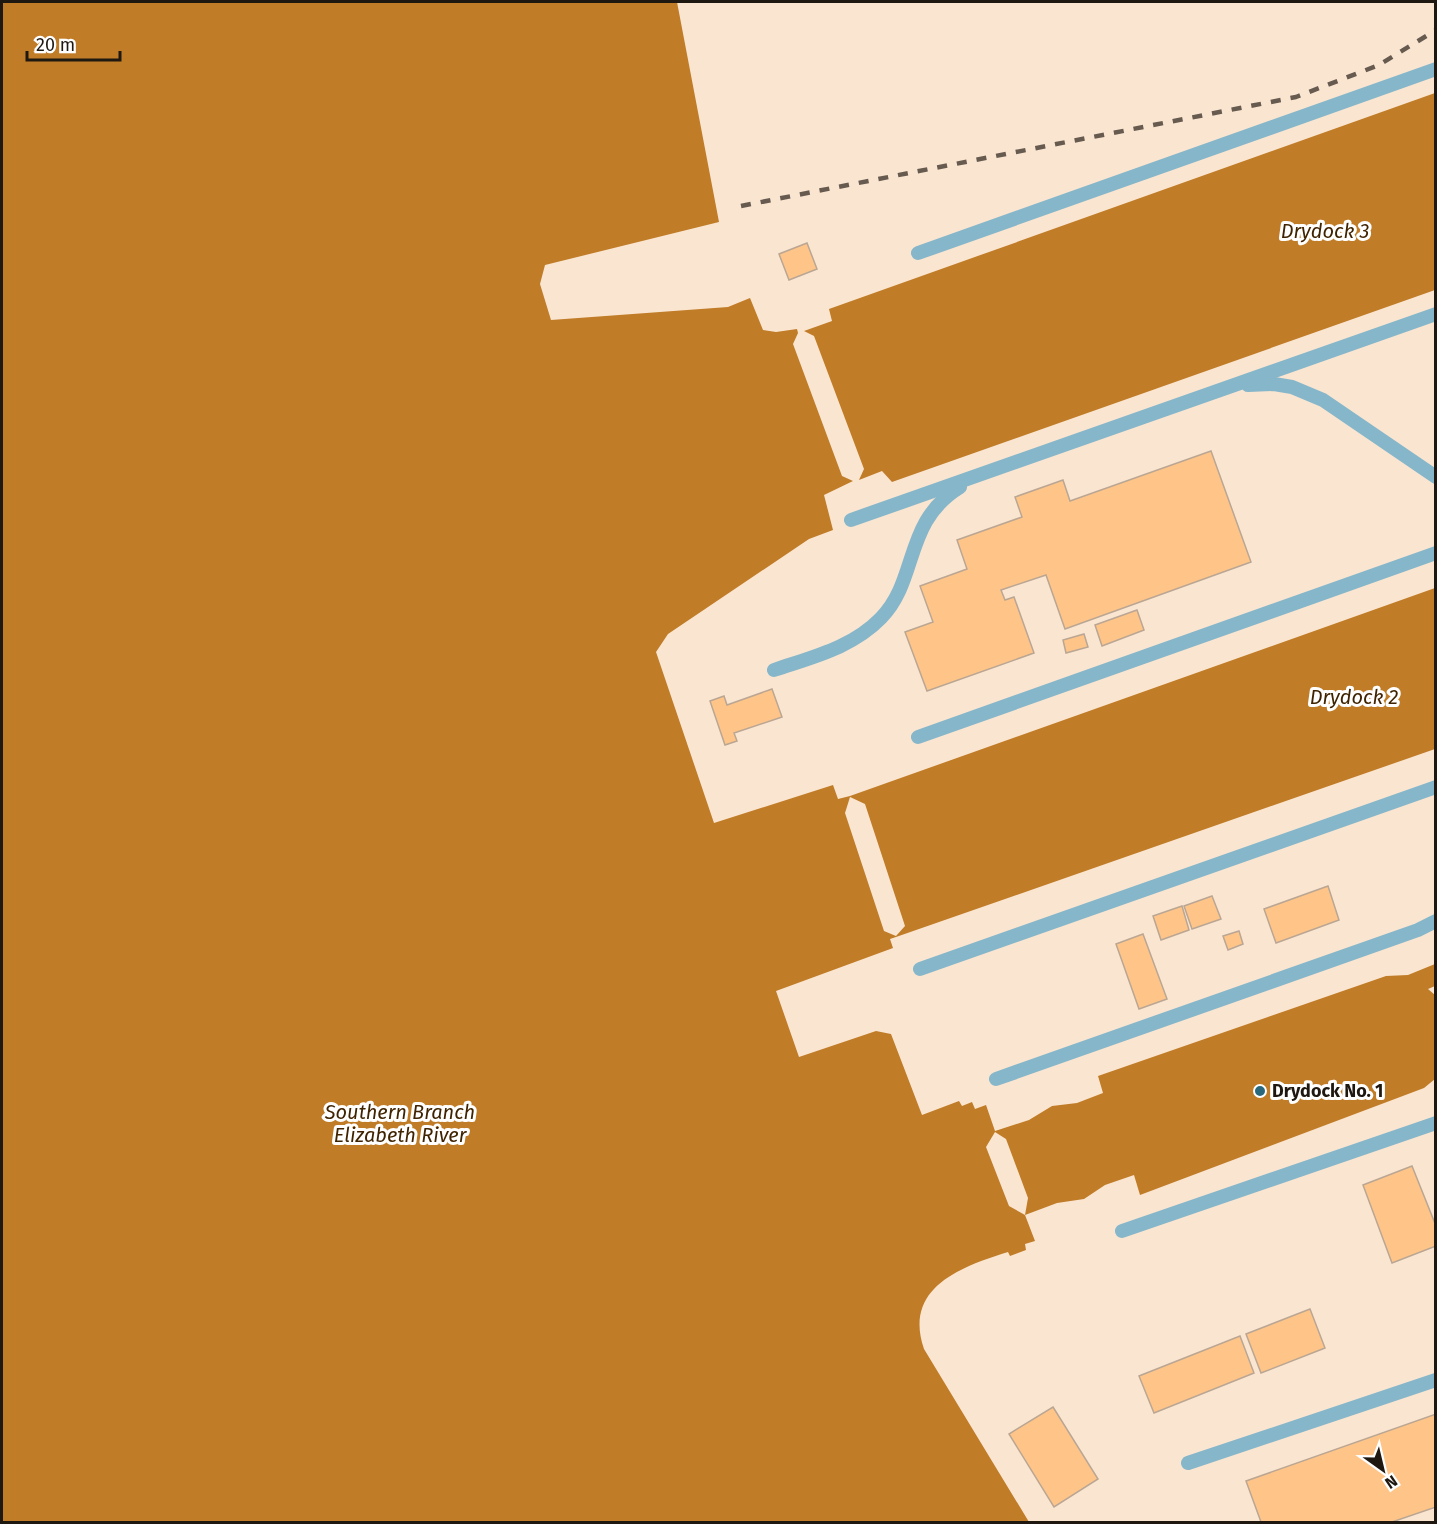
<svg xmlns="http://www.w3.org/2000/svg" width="1437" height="1524" viewBox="0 0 1437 1524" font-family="'Fira Sans',sans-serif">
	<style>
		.water { fill: #c07c27; fill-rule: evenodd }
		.building { fill: #ffc588; stroke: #baa693; stroke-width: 1.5 }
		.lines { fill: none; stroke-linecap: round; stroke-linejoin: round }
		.lane { stroke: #86b6c9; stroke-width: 14 }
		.rail { stroke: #675b50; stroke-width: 4.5; stroke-dasharray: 10 10; stroke-linecap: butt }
		.poi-dot { fill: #29677d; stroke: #fff; stroke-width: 2 }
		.labels { text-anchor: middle; stroke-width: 6; stroke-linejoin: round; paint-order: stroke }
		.poi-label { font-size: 18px; font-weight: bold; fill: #1f1811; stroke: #fff; text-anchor: start }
		.water-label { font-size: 20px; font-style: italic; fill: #402401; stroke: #fff }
	</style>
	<rect width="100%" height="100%" fill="#fae5d1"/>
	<g class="water">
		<path d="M2,2h675l42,220 -174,43 -5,19 11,36 177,-13 22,-9 13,32 13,2 21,-3 1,4 -5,11 49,132 11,5 -29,14 9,35 -24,9 -141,95 -12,18 58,171 119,-38 5,14 12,-3 585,-208v161l-539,188 -6,2 3,9 -117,43 23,66 77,-26 15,3 31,81 37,-14 3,5 10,-4 3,7 11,-4 9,26 34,-11 23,-14 25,-3 26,-10 -5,-17 288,-100 22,-1 27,-11v22l-7,3 7,6v84l-11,9 -284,107 -6,-20 -29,10 -21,14 -27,4 -32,12 10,26 -10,3 1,6 -16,6 -2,-4c-48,15 -105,36 -84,97l105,173h-1027zM850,797l15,7 40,122 -9,10 -12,-5 -39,-118zM995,1132l11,7 22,59 -3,17 -16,-9 -23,-59z"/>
		<polygon points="1435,93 1435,290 892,482 882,471 859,480 864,469 814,336 804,331 832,321 829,309"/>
	</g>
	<g class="building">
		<polygon points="807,243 817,269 789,280 779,254"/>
		<polygon points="1211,451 1251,562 1065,629 1046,575 1001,590 1005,600 1014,597 1034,653 927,691 905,632 933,622 920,586 967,569 957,540 1022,517 1015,497 1063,480 1070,501"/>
		<polygon points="1137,610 1144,630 1102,646 1095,625"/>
		<polygon points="1084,634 1088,647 1066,653 1063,640"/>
		<polygon points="772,689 782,717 734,733 737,741 725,745 710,701 724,696 727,705"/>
		<polygon points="1328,886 1339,920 1276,943 1264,909"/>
		<polygon points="1212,896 1221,919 1192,929 1184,906"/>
		<polygon points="1182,906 1189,930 1161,940 1153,916"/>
		<polygon points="1239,931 1243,944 1228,950 1223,936"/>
		<polygon points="1143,934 1167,999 1139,1009 1116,944"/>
		<polygon points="1412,1166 1436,1226 1436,1246 1392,1263 1363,1185"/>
		<polygon points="1310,1309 1325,1348 1261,1373 1246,1334"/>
		<polygon points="1240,1336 1254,1373 1154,1413 1139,1376"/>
		<polygon points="1053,1407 1098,1479 1054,1507 1009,1434"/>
		<polygon points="1436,1414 1436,1507 1392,1522 1261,1522 1246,1481"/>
	</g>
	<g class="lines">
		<g class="lane">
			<polyline points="918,253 1436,69"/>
			<polyline points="1248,385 1274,384 1292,387 1323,400 1436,477"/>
			<polyline points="851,520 1436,314"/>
			<path d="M774,670c38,-13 78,-22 107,-52 38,-39 22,-96 79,-131"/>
			<polyline points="918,737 1436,553"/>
			<polyline points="920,969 1436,787"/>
			<polyline points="996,1079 1418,930 1436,921"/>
			<polyline points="1122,1231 1436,1123"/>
			<polyline points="1188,1463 1436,1380"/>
		</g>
		<polyline class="rail" points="741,206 1296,97 1379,65 1436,30"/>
	</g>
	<circle class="poi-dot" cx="1260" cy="1091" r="6"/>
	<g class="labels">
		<g class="poi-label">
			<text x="1272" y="1097">Drydock No. 1</text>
		</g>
		<g class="water-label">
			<text x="1325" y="238">Drydock 3</text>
			<text x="1354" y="704">Drydock 2</text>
			<text x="400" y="1119">Southern Branch<tspan x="400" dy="23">Elizabeth River</tspan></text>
		</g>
	</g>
	<rect width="1437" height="1524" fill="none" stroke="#1f1811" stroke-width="6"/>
	<g transform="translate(1383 1470) rotate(146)" stroke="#ffffff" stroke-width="4.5" paint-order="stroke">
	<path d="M0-4.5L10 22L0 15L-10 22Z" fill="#1f1811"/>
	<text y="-9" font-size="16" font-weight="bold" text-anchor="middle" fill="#1f1811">N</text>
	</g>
	<path d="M27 51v9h93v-9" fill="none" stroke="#1f1811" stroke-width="3"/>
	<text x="36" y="51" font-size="18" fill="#1f1811" stroke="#ffffff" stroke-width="4.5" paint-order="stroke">20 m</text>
</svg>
